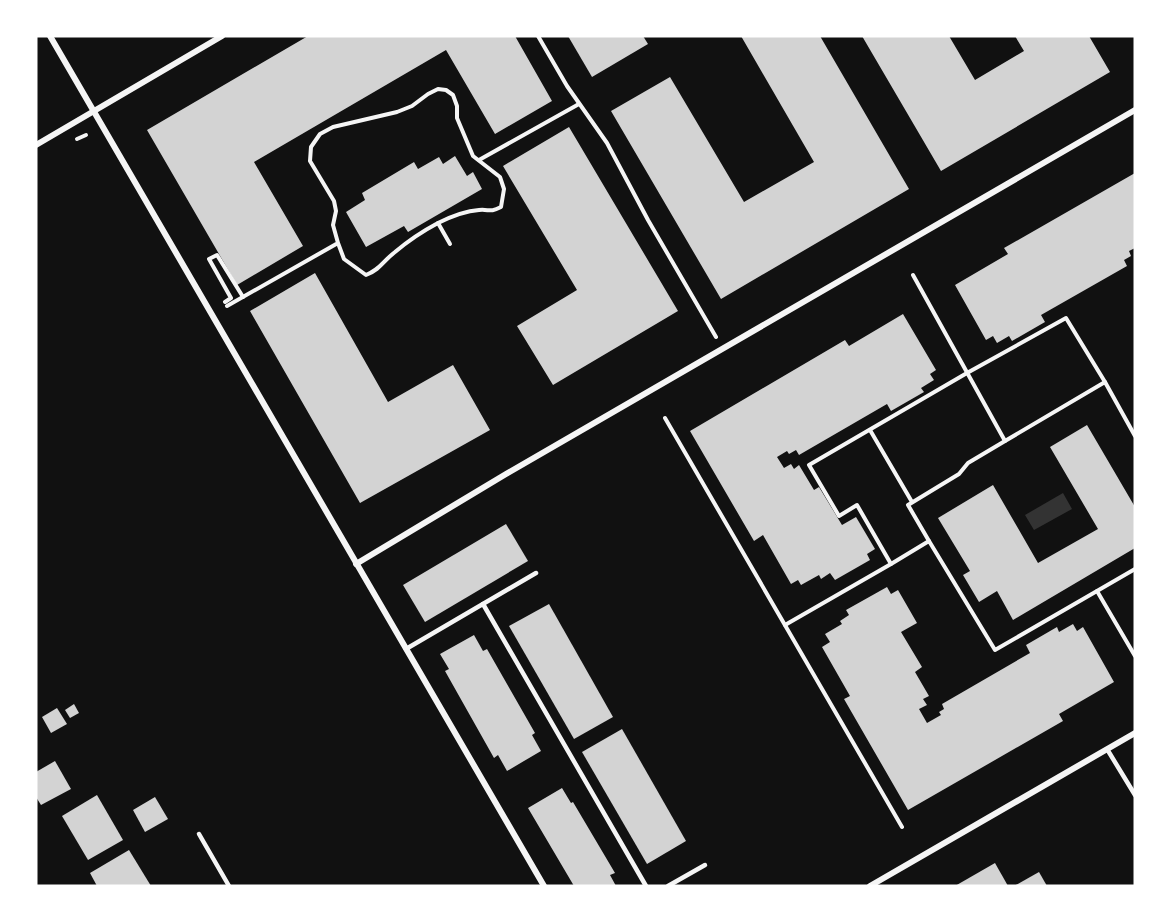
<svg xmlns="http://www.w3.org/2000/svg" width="1171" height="922" viewBox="0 0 1171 922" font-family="Figtree,sans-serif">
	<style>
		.water { fill: #333 }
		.building { fill: #d3d3d3 }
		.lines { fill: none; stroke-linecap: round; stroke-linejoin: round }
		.path { stroke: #f5f5f5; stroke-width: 4 }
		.service { stroke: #f5f5f5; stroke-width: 4.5 }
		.minor { stroke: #f5f5f5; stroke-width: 6 }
	</style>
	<rect width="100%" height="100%" fill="#111"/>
	<polygon class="water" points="1063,493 1072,509 1034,530 1025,515"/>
	<g class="building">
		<polygon points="308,36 515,36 552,101 495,134 446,50 254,162 303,246 237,285 147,130"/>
		<polygon points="568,36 643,36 648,44 592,77"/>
		<polygon points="741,36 820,36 909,189 721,299 611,111 670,77 744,202 814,162"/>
		<polygon points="862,36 949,36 975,80 1024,51 1015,36 1089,36 1110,72 941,171"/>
		<polygon points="569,127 678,311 553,385 517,326 577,290 503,166"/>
		<polygon points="455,156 467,176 473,172 482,189 408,232 404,226 366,247 346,212 365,200 362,193 414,162 418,169 439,157 443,164"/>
		<polygon points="1135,173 1135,248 1129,251 1131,256 1124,260 1127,266 1041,315 1045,322 1012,341 1009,336 997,343 993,336 986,340 955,285 1008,254 1004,248"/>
		<polygon points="315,273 388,402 453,365 490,430 360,503 250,311"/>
		<polygon points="903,314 936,370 930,374 934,380 921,388 924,392 891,411 887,404 799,455 796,450 789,454 787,451 777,457 784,468 791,464 794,469 799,465 814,490 819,487 842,525 856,517 875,549 867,554 870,560 835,580 830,573 821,579 819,575 801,585 798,580 791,584 763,535 754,541 690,431 845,340 849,346"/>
		<polygon points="1087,425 1135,507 1135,548 1013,620 997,591 979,602 963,575 970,571 938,518 993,485 1038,563 1098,529 1050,447"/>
		<polygon points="506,524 528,561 425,622 403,585"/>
		<polygon points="887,587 891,594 898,590 917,623 901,632 922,667 915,672 929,696 923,699 927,705 919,709 927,723 941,715 939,712 944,709 942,704 1030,653 1026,645 1057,627 1059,632 1073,624 1077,631 1083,627 1114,682 1059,714 1063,721 908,810 844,699 850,696 822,647 830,642 825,634 842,624 840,621 849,615 846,610"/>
		<polygon points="549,604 613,717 574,739 509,626"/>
		<polygon points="474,635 483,651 487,649 535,733 532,735 541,751 507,771 498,755 494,758 445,671 449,669 440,654"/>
		<polygon points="74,704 79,713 70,718 65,710"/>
		<polygon points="57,708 67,724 51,733 42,717"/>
		<polygon points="622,729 686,841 647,864 582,752"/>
		<polygon points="55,761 71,789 41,805 36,797 36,772"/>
		<polygon points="562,788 571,803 573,802 615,873 610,875 616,886 574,886 528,808"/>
		<polygon points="97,795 123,840 88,860 62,816"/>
		<polygon points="155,797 168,819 145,832 133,810"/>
		<polygon points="129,850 151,886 97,886 90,873"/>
		<polygon points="995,863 1008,886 955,886"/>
		<polygon points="1039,872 1047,886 1014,886"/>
	</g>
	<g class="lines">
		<g class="path">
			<polyline points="538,36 567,86 607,143 648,220 716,337"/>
			<polyline points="77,139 86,135"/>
			<polyline points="479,160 579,104"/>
			<polyline points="438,223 450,244"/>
			<polyline points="913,275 1005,441 1105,382 1135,436"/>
			<polyline points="225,302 231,298 209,259 217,255 243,297"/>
			<path d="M227,306l111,-63 -5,-18 3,-14 -2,-10 -24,-40 1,-14 9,-13 13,-7 64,-15 15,-6 16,-12 10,-5 8,1 7,5 4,11v12l16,38 27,21 4,12 -3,18c-12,6 -11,2 -22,3 -14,1 -29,7 -41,13 -15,8 -30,18 -43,29 -12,9 -14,17 -29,23l-22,-16 -6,-16"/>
			<polyline points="665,418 902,827"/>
			<polyline points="870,430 912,502"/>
			<polyline points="929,541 908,505 959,474 968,463 1005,441"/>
			<polyline points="1135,569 1097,591 1135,656"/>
			<polyline points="1097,591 995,650 929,541 891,564 857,505 839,516 809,465 967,373 1066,318 1105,382"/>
			<polyline points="785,625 891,564"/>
		</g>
		<g class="service">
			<polyline points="483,604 646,886"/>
			<polyline points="406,649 536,573"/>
			<polyline points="1107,749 1135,795"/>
			<polyline points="199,834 229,886"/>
			<polyline points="668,886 705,865"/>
		</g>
		<g class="minor">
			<polyline points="50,36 544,886"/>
			<polyline points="36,145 222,36"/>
			<polyline points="356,564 506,474 1135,110"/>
			<polyline points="870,886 1135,733"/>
		</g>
	</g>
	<rect width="1171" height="922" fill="none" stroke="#ffffff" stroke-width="75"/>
</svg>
